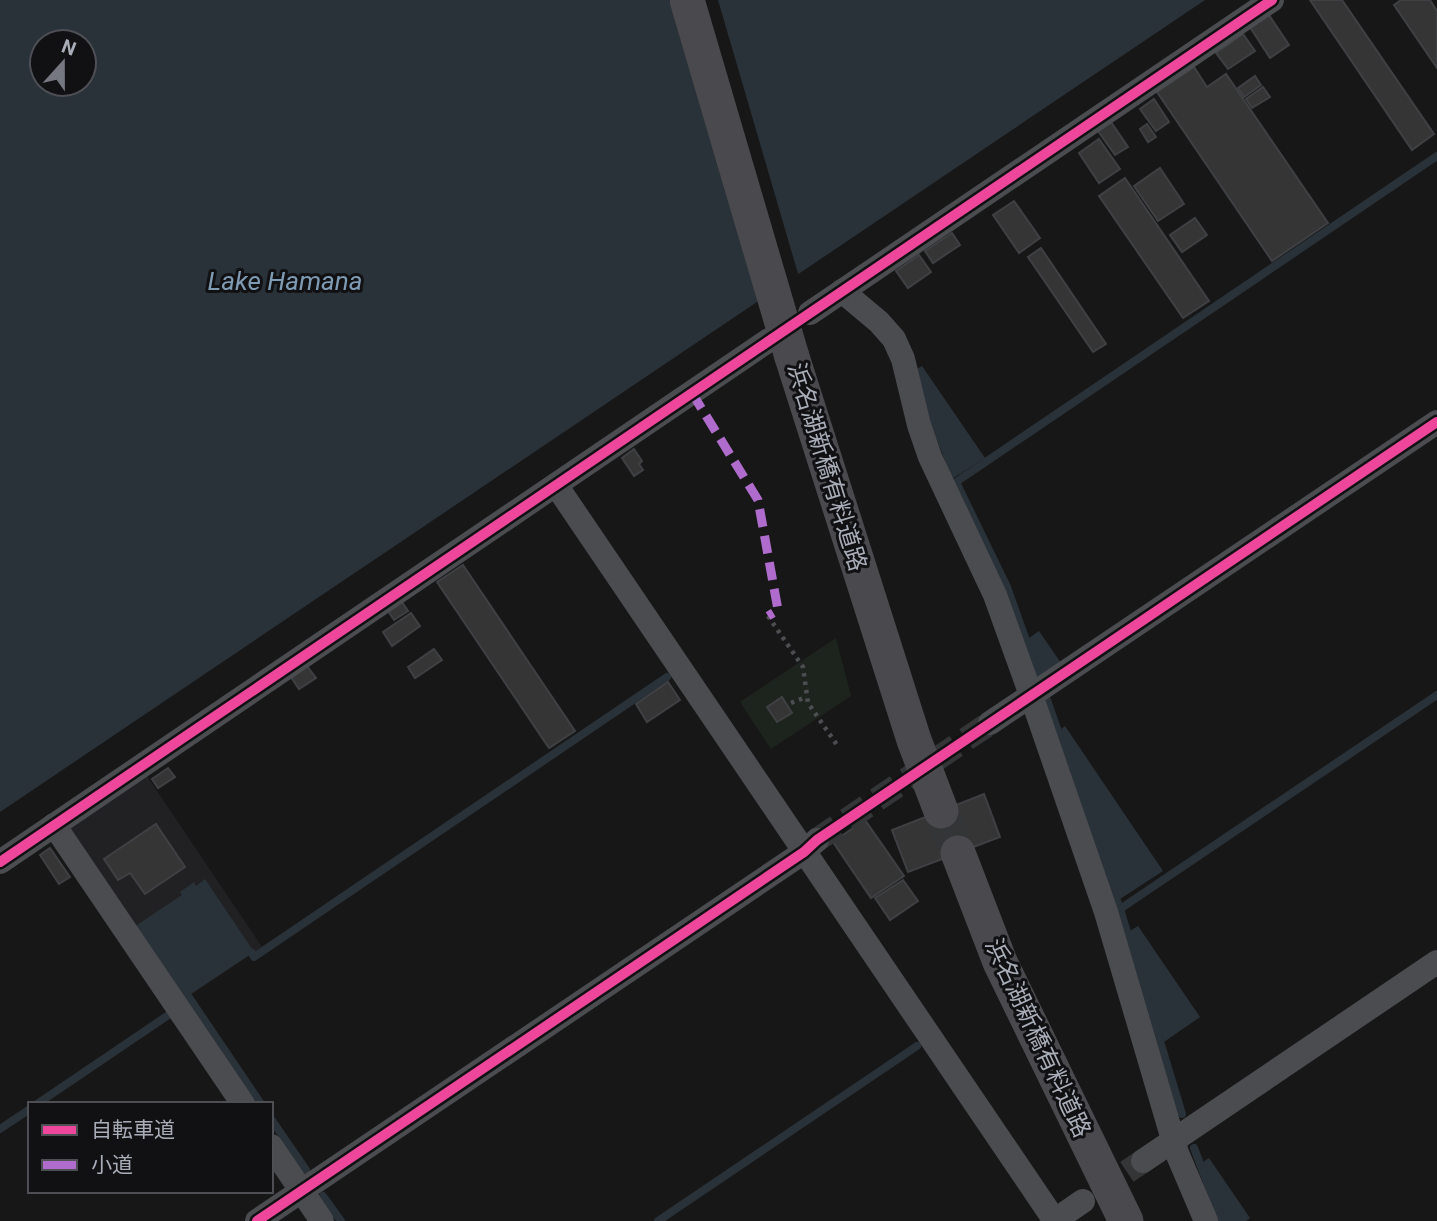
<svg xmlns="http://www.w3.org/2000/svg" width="1437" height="1221" viewBox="0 0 1437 1221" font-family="Roboto,'Noto Sans JP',sans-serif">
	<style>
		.built { fill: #212123 }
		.green { fill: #1d241e }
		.water { fill: #2a3239; fill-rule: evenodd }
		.pier { fill: #171717 }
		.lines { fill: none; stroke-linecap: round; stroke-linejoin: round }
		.stream { stroke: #2a3239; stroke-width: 8 }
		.building { fill: #353536; stroke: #3f4043; stroke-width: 2 }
		.street-tunnel { stroke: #343537; stroke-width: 24; stroke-dasharray: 24 12; stroke-linecap: butt }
		.secondary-tunnel { stroke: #343537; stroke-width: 35; stroke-dasharray: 35 18; stroke-linecap: butt }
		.path { stroke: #4d4e52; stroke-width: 4.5; stroke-dasharray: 3.5 5; stroke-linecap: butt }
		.street { stroke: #4b4c50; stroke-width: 24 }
		.secondary { stroke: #4a4a4e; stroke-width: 35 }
		.secondary-bridge { stroke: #4a4a4e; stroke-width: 35 }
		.quiet { stroke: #b06ccc; stroke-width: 9; stroke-dasharray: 18 9; stroke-linecap: butt }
		.cycleway-casing { stroke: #111113; stroke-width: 15 }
		.cycleway { stroke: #ed469a; stroke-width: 10 }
		.labels { text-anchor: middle; stroke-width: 6; stroke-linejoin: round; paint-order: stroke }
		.street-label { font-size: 24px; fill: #a8adb8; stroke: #111113 }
		.water-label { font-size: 26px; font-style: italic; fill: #7f9bb3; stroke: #111113 }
	</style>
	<rect width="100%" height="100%" fill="#171717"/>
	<polygon class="built" points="145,773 262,947 182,1001 68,832 69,824"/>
	<polygon class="green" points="836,638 851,696 771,749 740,702"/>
	<g class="water">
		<path d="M0,0h1205l-1205,812zM42,42h42v42h-42z"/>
		<polygon points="922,366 985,458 952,479 930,422 917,369"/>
		<polygon points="1039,631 1061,663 1042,676 1029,638"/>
		<polygon points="1065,726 1163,871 1120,899 1061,729"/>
		<polygon points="205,879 254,952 183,999 134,927 182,895 180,892 194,882 196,886"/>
		<polygon points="1138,926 1200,1017 1164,1042 1130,931"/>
		<polygon points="1209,1158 1250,1218 1246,1221 1226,1221 1203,1162"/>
	</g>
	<polygon class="pier" points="669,0 718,0 799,277 759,304"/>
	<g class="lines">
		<g class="stream">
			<polyline points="1038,674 1007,587 956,482 1437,156"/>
			<polyline points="1047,700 1120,909 1182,1114"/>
			<polyline points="1120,909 1437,695"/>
			<polyline points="252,953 254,957 667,677"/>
			<polyline points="188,996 261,1104"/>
			<polyline points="37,1104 170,1014"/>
			<polyline points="271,1119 306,1170"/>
			<polyline points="0,1129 30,1109"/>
			<polyline points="1194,1148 1222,1221"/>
			<polyline points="323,1196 341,1221"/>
			<polyline points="658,1221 917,1046"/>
		</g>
	</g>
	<g class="building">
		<polygon points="1310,0 1342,0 1434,134 1412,150"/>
		<polygon points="1401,0 1430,0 1437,11 1437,68 1394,5"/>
		<polygon points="1269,15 1289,45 1270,58 1250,27"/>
		<polygon points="1243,34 1255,51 1228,69 1216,53"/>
		<polygon points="1194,67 1207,87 1226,74 1328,223 1272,261 1157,92"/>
		<polygon points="1255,76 1261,85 1244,97 1238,88"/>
		<polygon points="1263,87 1270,97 1252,108 1246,99"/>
		<polygon points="1154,99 1169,122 1156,131 1140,109"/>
		<polygon points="1111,122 1128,147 1115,155 1098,131"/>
		<polygon points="1147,124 1156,137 1148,142 1140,129"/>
		<polygon points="1099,139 1120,169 1099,183 1079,153"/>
		<polygon points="1160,168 1184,204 1158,221 1134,186"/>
		<polygon points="1125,178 1209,301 1183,318 1099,196"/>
		<polygon points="1014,201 1040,238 1019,253 993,215"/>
		<polygon points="1195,218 1207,235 1182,252 1170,235"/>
		<polygon points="952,233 960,245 933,263 925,251"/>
		<polygon points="1041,248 1106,344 1093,352 1028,257"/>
		<polygon points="919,255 931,272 908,288 896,271"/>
		<polygon points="634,449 642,461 639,464 643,470 634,476 622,458"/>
		<polygon points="463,565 575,731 549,748 437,582"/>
		<polygon points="402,602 408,611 394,620 388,611"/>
		<polygon points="411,613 420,626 392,646 383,632"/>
		<polygon points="434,649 442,660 415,678 408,667"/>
		<polygon points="307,666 316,678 299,689 291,677"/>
		<polygon points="668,682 680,700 647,722 636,704"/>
		<polygon points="782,697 792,713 777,722 767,707"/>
		<polygon points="168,768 175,777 158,788 152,779"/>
		<polygon points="984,794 1000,837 908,872 892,830"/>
		<polygon points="865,820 904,876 871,898 833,842"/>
		<polygon points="156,824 185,867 145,894 130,873 118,880 104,859"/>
		<polygon points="50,848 70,877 59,884 40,855"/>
		<polygon points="903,880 918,901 890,920 875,898"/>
	</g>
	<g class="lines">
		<g class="street-tunnel">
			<polyline points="817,840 990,723"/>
			<polyline points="1097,1192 1143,1161"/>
		</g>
		<polyline class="secondary-tunnel" points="941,811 958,853"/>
		<g class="path">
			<polyline points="768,616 803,667 808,703 837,745"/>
			<polyline points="791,703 806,697"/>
		</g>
		<g class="street">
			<polyline points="842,291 879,322 894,339 903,359 919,425 930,457 995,595 1031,695 1106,912 1177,1153 1206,1221"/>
			<polyline points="810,313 1272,0"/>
			<polyline points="556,485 1055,1221"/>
			<polyline points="990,723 1437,422"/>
			<polyline points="54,825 243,1104"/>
			<polyline points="0,862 769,340"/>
			<polyline points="271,1146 322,1221"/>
			<polyline points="1143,1161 1437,962"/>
			<polyline points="257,1221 804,852 817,840"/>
			<polyline points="1054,1221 1083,1201"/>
		</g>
		<g class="secondary">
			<polyline points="792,357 914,740 941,811"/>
			<polyline points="958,853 1000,962 1126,1221"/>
		</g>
		<polyline class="secondary-bridge" points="687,0 792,357"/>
		<polyline class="quiet" points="692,393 758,500 778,610 768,616"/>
		<g class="cycleway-casing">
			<g id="cycleway">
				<polyline points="0,862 1272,0"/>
				<polyline points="257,1221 804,852 817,840 1437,422"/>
			</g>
		</g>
		<use href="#cycleway" class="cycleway"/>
	</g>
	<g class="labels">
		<g class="street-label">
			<text transform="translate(827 467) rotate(73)" y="8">浜名湖新橋有料道路</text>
			<text transform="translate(1038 1038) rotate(65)" y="8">浜名湖新橋有料道路</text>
		</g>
		<g class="water-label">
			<text x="285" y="290">Lake Hamana</text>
		</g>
	</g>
	<rect x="28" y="1102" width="245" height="91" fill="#111113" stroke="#4d4f55" stroke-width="2"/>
	<rect x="42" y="1125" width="35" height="10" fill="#ed469a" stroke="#4d4f55" stroke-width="2"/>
	<text x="91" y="1137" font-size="21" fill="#a8adb8">自転車道</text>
	<rect x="42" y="1160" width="35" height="10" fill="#b06ccc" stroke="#4d4f55" stroke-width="2"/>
	<text x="91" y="1172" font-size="21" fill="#a8adb8">小道</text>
	<g transform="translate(63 63) rotate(21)"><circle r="33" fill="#111113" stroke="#4d4f55" stroke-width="2"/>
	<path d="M0-5L12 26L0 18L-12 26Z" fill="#757880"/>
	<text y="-10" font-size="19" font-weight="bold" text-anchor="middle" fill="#a8adb8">N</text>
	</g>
</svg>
